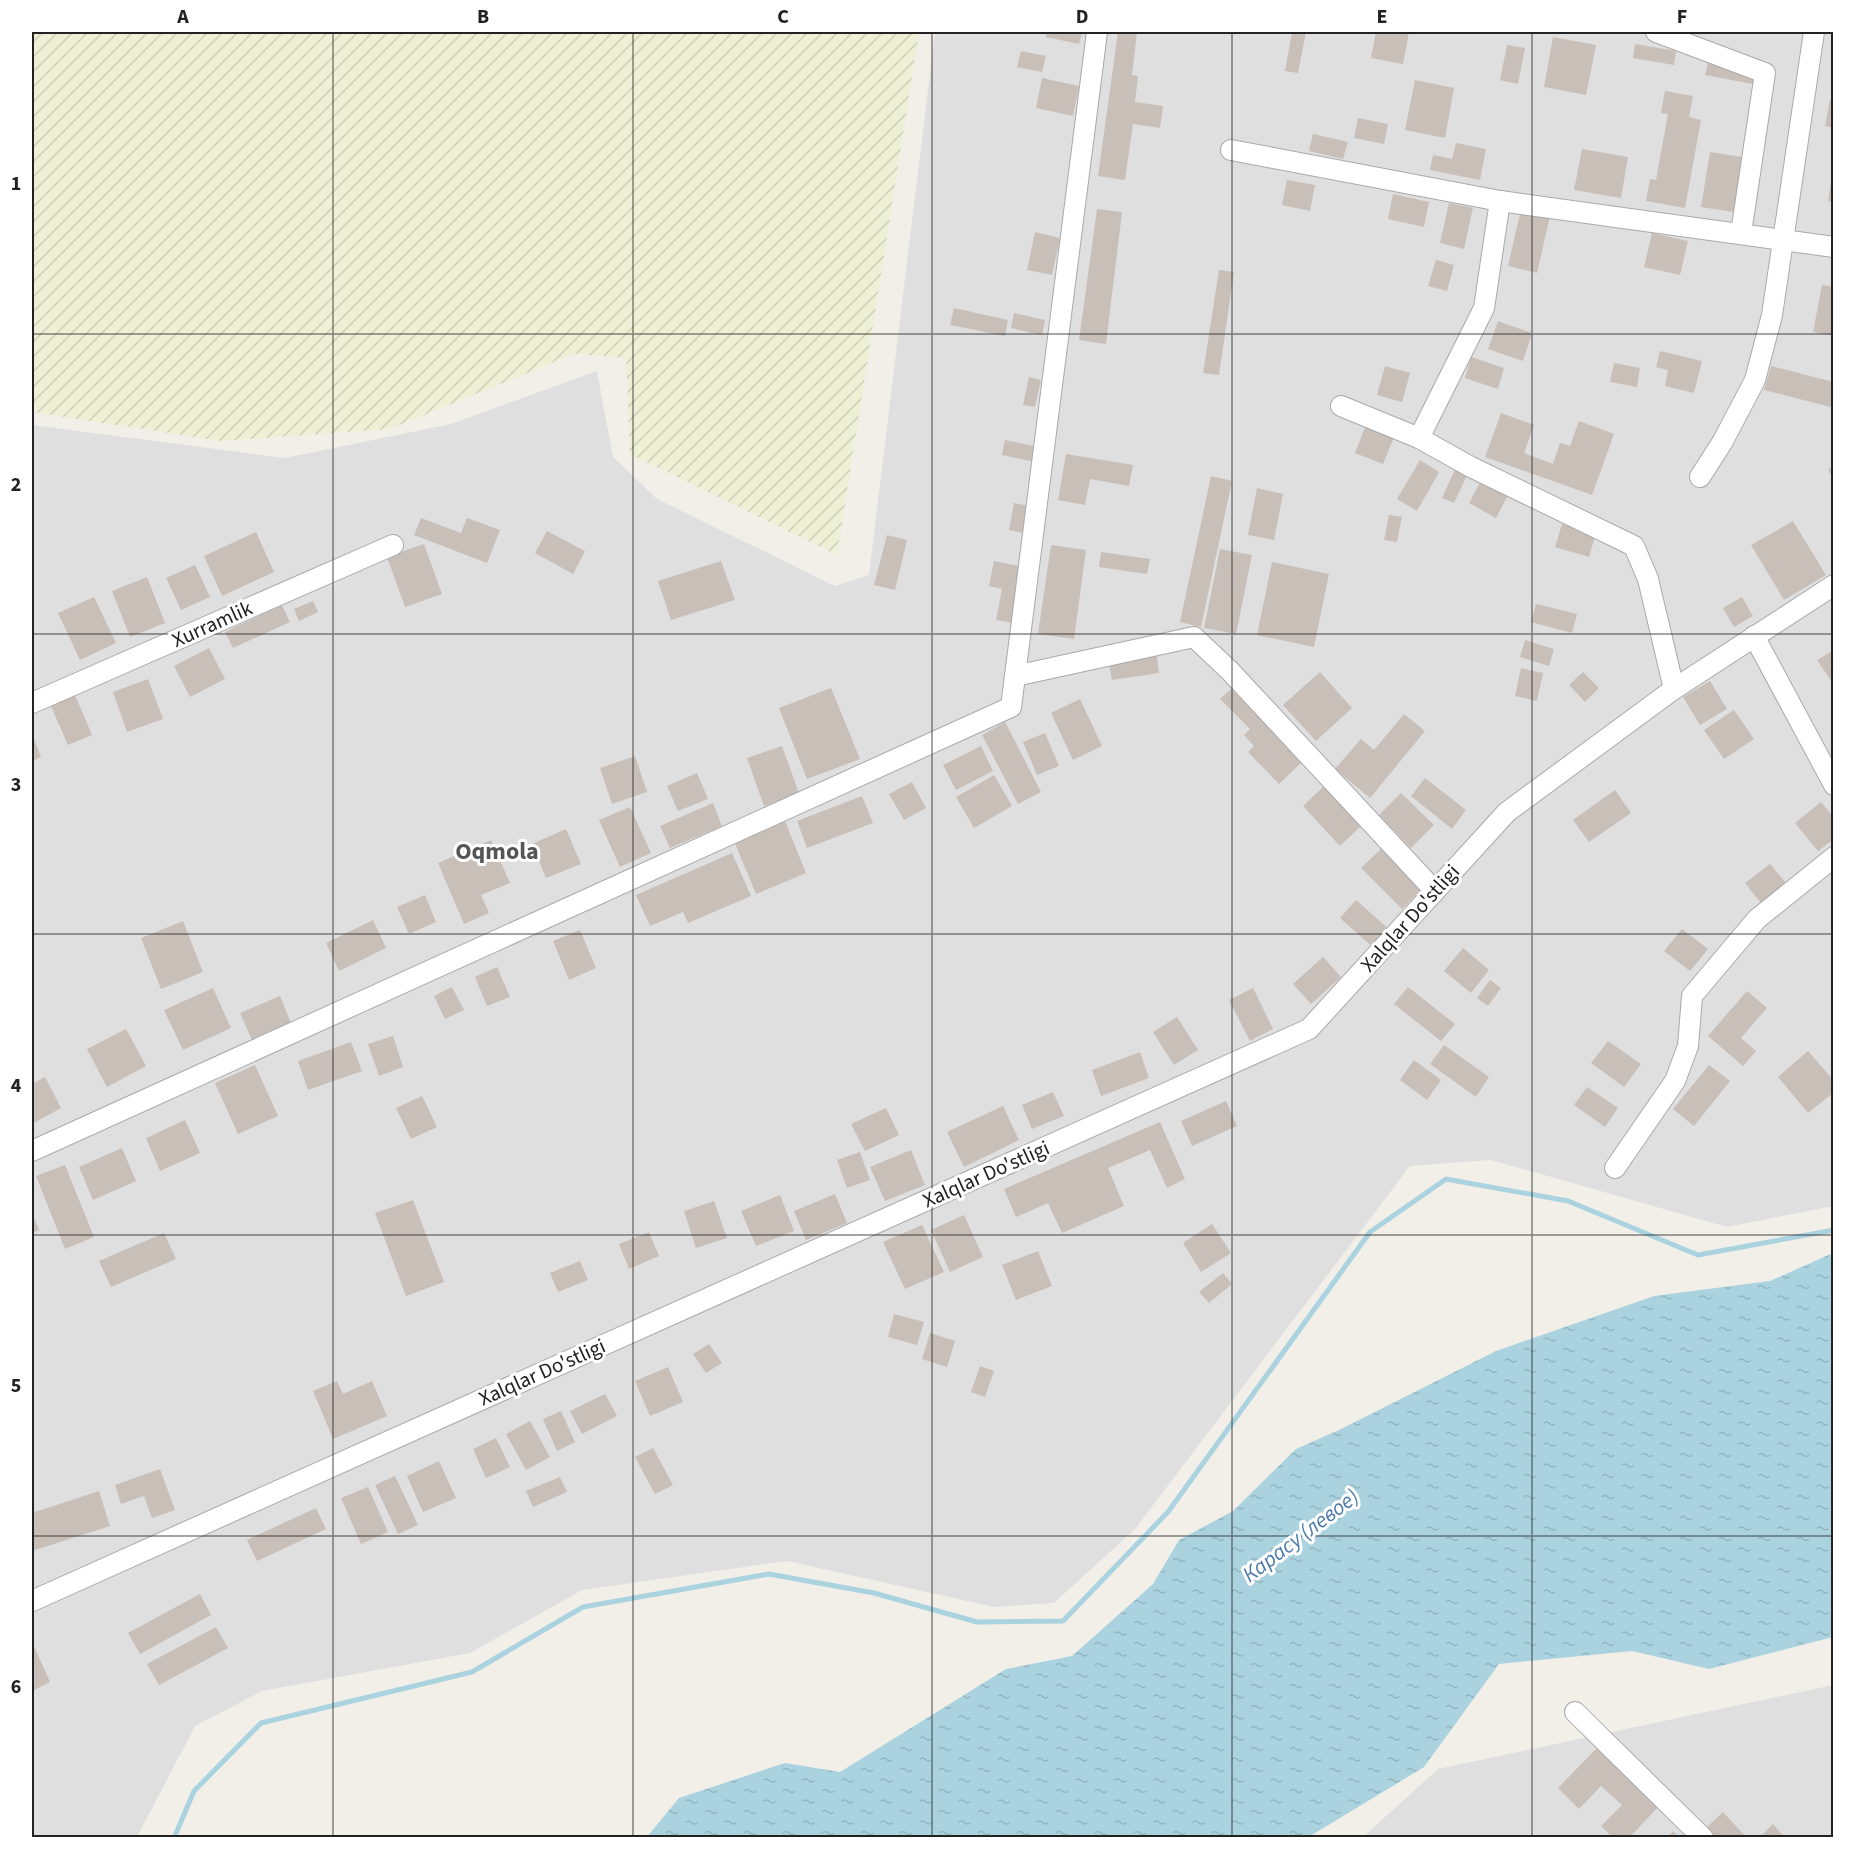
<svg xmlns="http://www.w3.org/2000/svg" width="1865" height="1869" viewBox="0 0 1865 1869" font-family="'Source Sans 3',sans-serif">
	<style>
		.residential { fill: #e0dfdf }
		.farmland { fill: url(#farmland-furrows) }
		.water { fill: url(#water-ripples) }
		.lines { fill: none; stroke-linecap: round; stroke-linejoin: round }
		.stream { stroke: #aad3df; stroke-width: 5 }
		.building { fill: #c7bfb8 }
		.minor-casing { stroke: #a9a9a9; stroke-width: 22 }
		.minor { stroke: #fff; stroke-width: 20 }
		.grid { fill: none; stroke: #222; stroke-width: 1.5; stroke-opacity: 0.55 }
		.labels { text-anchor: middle; stroke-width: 6; stroke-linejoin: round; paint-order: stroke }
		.street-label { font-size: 21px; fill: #222; stroke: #fff }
		.water-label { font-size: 22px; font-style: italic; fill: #4a7aab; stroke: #fff }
		.quarter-label { font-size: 24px; font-weight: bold; fill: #555; stroke: #fff }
		.neatline { fill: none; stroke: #222; stroke-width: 2 }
		.grid-label { font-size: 20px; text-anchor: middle; font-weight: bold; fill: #222 }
	</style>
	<defs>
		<pattern id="farmland-furrows" width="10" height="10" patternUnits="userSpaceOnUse" patternTransform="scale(1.5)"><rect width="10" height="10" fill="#eef0d5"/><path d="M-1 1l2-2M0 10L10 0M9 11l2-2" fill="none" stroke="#ccceb7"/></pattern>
		<pattern id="water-ripples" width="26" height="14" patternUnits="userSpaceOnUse" patternTransform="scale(1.5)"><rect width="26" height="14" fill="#aad3df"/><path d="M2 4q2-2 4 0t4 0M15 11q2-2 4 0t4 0" fill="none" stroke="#92b5bf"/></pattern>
	</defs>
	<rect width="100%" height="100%" fill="#f2efe9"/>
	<g class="residential">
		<polygon points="935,32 1833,32 1833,1206 1727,1227 1491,1160 1410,1166 1135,1529 1054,1603 994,1607 787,1561 582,1590 470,1653 262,1691 195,1726 137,1837 32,1838 32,425 285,458 451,424 597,371 613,457 657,499 835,586 869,575"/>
		<polygon points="1833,1685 1833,1837 1362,1838 1438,1769"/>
	</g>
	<polygon class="farmland" points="32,32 919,32 837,555 630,454 626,358 574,354 390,429 221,441 32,412"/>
	<polygon class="water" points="1833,1253 1833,1637 1709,1669 1632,1651 1499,1664 1424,1767 1312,1835 1304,1837 647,1837 679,1798 785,1763 840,1772 1006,1669 1072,1656 1153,1584 1179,1540 1233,1511 1296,1449 1339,1430 1496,1351 1654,1296 1770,1281"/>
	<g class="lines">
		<polyline class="stream" points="174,1838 194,1791 261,1723 472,1672 583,1607 769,1574 874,1593 977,1622 1063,1621 1168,1512 1370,1232 1446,1179 1568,1201 1698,1255 1834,1230"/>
	</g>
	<g class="building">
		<polygon points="1047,32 1082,32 1079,44 1046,37"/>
		<polygon points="1118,32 1137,32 1132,75 1138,76 1135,102 1163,106 1160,128 1133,124 1125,180 1098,176"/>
		<polygon points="1292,32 1306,32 1298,73 1285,71"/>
		<polygon points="1376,32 1409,32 1403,64 1371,58"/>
		<polygon points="1553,37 1596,45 1586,95 1544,87"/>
		<polygon points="1635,44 1676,51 1674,65 1633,58"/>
		<polygon points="1507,45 1525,48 1518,84 1500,80"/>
		<polygon points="1021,51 1046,56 1042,72 1017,67"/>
		<polygon points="1708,63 1760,72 1758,85 1705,75"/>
		<polygon points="1042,78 1079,86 1073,116 1036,108"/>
		<polygon points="1415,80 1454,88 1445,138 1405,130"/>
		<polygon points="1665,91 1693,96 1689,117 1701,120 1685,208 1646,201 1650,179 1656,180 1668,114 1661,113"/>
		<polygon points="1830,100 1834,101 1834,128 1825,126"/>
		<polygon points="1358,118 1388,124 1384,144 1354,138"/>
		<polygon points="1313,134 1348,142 1343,159 1309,151"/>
		<polygon points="1456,143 1486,149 1480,180 1430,170 1433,155 1452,159"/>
		<polygon points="1582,149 1628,157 1621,198 1574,190"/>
		<polygon points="1710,152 1748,158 1740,213 1701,207"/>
		<polygon points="1832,176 1834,176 1834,202 1828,201"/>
		<polygon points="1287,180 1315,185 1310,211 1282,205"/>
		<polygon points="1393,194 1429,202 1424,227 1388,219"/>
		<polygon points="1449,203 1473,208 1464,249 1440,243"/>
		<polygon points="1097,209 1122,212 1106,344 1079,340"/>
		<polygon points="1521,209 1550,216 1537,273 1508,266"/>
		<polygon points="1035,232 1060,238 1052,275 1027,270"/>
		<polygon points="1652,233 1688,241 1680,275 1644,267"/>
		<polygon points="1436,260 1454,265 1447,291 1428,286"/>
		<polygon points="1219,270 1234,272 1219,375 1203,373"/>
		<polygon points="1822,285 1834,287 1834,336 1813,332"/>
		<polygon points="954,308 1008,320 1005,336 950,325"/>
		<polygon points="1014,313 1045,320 1042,335 1011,328"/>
		<polygon points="1498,321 1532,333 1523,361 1488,349"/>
		<polygon points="1660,351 1702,361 1694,393 1665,386 1668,370 1656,367"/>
		<polygon points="1471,357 1504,368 1498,389 1465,378"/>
		<polygon points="1614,363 1640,368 1637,387 1610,382"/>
		<polygon points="1385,366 1410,373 1402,402 1377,395"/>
		<polygon points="1771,366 1834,382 1834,408 1764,390"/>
		<polygon points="1029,377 1041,380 1035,407 1023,405"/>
		<polygon points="1501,413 1534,425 1524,453 1553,464 1560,443 1570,446 1579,421 1614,434 1592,495 1485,457"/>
		<polygon points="1366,425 1394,437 1383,464 1355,453"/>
		<polygon points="1005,440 1038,447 1035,462 1002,455"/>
		<polygon points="1066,454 1133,465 1129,486 1090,479 1085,505 1058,500"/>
		<polygon points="1420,460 1439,472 1417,511 1397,499"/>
		<polygon points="1457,465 1469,471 1454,503 1442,498"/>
		<polygon points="1834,466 1834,479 1828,470"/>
		<polygon points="1211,476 1232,481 1201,627 1180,622"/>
		<polygon points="1482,479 1509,493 1496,518 1469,503"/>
		<polygon points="1257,488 1283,494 1274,540 1248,535"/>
		<polygon points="1014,503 1030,506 1024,533 1009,530"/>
		<polygon points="1389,515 1402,517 1397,542 1384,540"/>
		<polygon points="421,518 461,533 467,518 500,530 487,563 414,535"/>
		<polygon points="1793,521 1826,575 1784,600 1751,545"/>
		<polygon points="1562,524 1596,533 1589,557 1555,547"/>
		<polygon points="547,531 585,551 573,574 535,553"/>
		<polygon points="256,532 274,572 222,596 204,556"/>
		<polygon points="887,535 907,540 895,590 874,585"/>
		<polygon points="424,544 442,594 405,607 387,557"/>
		<polygon points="1051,545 1086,550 1074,639 1038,634"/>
		<polygon points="1220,549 1252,555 1236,634 1204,628"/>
		<polygon points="1101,552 1150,559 1147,574 1099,567"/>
		<polygon points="721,561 735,600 671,620 658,581"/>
		<polygon points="994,561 1024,567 1013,623 996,620 1002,589 989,586"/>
		<polygon points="1272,562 1329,574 1314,647 1257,635"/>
		<polygon points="195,565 210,597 181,610 166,578"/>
		<polygon points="147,577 165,623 130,637 112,591"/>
		<polygon points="94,597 116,643 80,660 58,613"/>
		<polygon points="1742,597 1753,616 1734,627 1723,608"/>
		<polygon points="313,601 318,612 299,621 294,609"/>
		<polygon points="1536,604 1577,614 1572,633 1531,622"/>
		<polygon points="282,605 290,622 233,648 225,632"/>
		<polygon points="1525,640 1554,649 1549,666 1520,657"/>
		<polygon points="209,648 225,679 190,697 174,666"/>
		<polygon points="1834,650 1834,685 1817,660"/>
		<polygon points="1157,656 1159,673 1112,680 1109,664"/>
		<polygon points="1521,668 1543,673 1537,701 1515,696"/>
		<polygon points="1320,672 1352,708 1316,741 1283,705"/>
		<polygon points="1583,672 1599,688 1585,702 1569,685"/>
		<polygon points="148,679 163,719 127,732 113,692"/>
		<polygon points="1710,681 1727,709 1700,725 1683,697"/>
		<polygon points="831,688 860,759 807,779 779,708"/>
		<polygon points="1231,689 1303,761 1279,784 1248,752 1254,746 1244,735 1250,729 1220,699"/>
		<polygon points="74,693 92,735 68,745 50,704"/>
		<polygon points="1080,699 1102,746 1073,760 1051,713"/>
		<polygon points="1734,710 1754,739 1724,759 1704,730"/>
		<polygon points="1404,714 1425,731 1370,798 1335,769 1361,739 1374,750"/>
		<polygon points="1005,722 1041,792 1018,804 982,735"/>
		<polygon points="1045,733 1059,766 1037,775 1023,742"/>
		<polygon points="32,734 41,757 32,761"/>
		<polygon points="782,746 799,793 764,806 747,758"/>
		<polygon points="981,746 993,771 956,790 943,765"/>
		<polygon points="635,756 647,792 612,804 600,768"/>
		<polygon points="697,773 708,799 678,811 667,786"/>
		<polygon points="994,775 1012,806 974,828 956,797"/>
		<polygon points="1425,778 1466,810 1452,829 1411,796"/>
		<polygon points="912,782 926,808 904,820 889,794"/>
		<polygon points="1324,786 1361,826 1340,846 1303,806"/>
		<polygon points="1615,790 1631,813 1589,842 1573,820"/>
		<polygon points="1401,793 1434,825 1411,848 1379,815"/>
		<polygon points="862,796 873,823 807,848 797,821"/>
		<polygon points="1821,802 1834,818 1834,839 1818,851 1795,823"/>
		<polygon points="713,803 722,826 670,848 660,826"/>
		<polygon points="630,807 651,853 620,867 599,820"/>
		<polygon points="785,821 806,873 756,894 734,841"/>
		<polygon points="566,829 581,864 546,878 532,844"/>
		<polygon points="491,840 510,883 481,895 489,913 464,924 438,863"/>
		<polygon points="1382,848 1422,889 1402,909 1361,868"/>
		<polygon points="732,853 751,896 688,923 683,912 650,926 636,895"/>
		<polygon points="1770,864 1786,883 1761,903 1745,883"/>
		<polygon points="425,895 436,922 409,934 397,907"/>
		<polygon points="1356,900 1391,931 1375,949 1340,918"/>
		<polygon points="373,920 386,948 339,971 326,943"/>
		<polygon points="183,921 203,972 161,989 141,938"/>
		<polygon points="1682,929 1708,949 1690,971 1664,951"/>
		<polygon points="580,930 596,968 569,980 553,941"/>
		<polygon points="1463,948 1489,970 1471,993 1444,971"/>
		<polygon points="1323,957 1341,977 1311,1004 1293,984"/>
		<polygon points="497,967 510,997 487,1006 475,977"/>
		<polygon points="1490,980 1501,988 1488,1006 1477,998"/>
		<polygon points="452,987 464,1010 445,1019 434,996"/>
		<polygon points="1408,987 1455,1024 1441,1041 1394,1004"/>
		<polygon points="213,988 231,1028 183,1050 164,1010"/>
		<polygon points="1253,988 1273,1029 1250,1041 1229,1000"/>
		<polygon points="1747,991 1767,1008 1741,1038 1756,1051 1743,1066 1708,1036"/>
		<polygon points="280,996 291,1023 252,1040 240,1013"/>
		<polygon points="1177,1017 1198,1050 1174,1065 1153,1032"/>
		<polygon points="126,1029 146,1066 107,1087 87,1049"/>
		<polygon points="393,1036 403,1067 379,1076 368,1044"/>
		<polygon points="1608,1041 1641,1064 1624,1087 1591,1063"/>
		<polygon points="351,1042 362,1071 308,1090 298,1061"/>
		<polygon points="1444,1045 1489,1077 1476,1097 1430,1064"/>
		<polygon points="1808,1051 1834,1081 1834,1092 1808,1113 1778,1077"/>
		<polygon points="1140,1052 1149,1078 1101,1096 1092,1070"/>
		<polygon points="1414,1060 1441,1080 1427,1100 1400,1080"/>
		<polygon points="255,1065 278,1116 238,1134 215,1083"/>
		<polygon points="1709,1065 1730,1081 1694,1126 1673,1109"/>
		<polygon points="45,1077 61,1108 32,1124 32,1084"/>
		<polygon points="1587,1087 1618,1108 1605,1127 1574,1105"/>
		<polygon points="1053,1092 1064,1116 1032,1129 1022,1105"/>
		<polygon points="422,1096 437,1127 411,1139 396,1108"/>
		<polygon points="1226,1101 1237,1126 1192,1146 1181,1121"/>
		<polygon points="1003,1106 1019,1140 964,1167 947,1132"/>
		<polygon points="886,1108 899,1135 865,1151 851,1124"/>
		<polygon points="185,1120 200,1153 160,1171 146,1138"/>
		<polygon points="1160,1122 1185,1179 1167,1188 1150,1150 1108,1168 1124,1206 1062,1233 1048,1203 1016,1217 1004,1189"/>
		<polygon points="122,1148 136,1181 93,1200 79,1167"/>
		<polygon points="911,1150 925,1185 885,1201 870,1167"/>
		<polygon points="860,1152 870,1180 847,1188 837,1160"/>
		<polygon points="65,1165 94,1237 65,1249 36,1176"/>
		<polygon points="835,1194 847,1223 806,1240 794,1211"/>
		<polygon points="780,1195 794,1231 756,1246 741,1211"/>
		<polygon points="413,1200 444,1282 406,1296 375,1213"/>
		<polygon points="714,1201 727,1238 696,1248 684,1211"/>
		<polygon points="32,1213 39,1230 32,1233"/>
		<polygon points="964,1215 983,1257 950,1272 931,1230"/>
		<polygon points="1212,1224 1231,1253 1201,1272 1183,1243"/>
		<polygon points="922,1225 944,1272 905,1289 883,1242"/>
		<polygon points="649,1232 659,1256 629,1269 619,1244"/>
		<polygon points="164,1233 176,1259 111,1287 99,1261"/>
		<polygon points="1038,1251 1052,1286 1016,1300 1002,1265"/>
		<polygon points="580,1261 588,1280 558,1292 550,1273"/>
		<polygon points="1223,1273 1232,1284 1209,1303 1199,1292"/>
		<polygon points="894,1314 924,1322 917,1345 888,1337"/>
		<polygon points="930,1333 955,1341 947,1367 922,1359"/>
		<polygon points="709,1344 722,1363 706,1373 693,1354"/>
		<polygon points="980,1366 994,1371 985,1397 971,1392"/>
		<polygon points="668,1367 683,1402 650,1416 635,1381"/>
		<polygon points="337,1381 343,1394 372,1381 387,1416 333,1439 313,1391"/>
		<polygon points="605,1394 617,1416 582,1434 570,1411"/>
		<polygon points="561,1411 575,1442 557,1451 543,1419"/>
		<polygon points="530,1421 550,1457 526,1470 506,1434"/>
		<polygon points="496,1438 510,1467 486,1478 473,1449"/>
		<polygon points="653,1448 673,1485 655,1494 635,1457"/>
		<polygon points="439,1461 456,1498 423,1512 407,1476"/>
		<polygon points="160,1469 175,1510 152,1518 144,1496 121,1504 115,1485"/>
		<polygon points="395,1476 418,1525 398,1534 375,1485"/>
		<polygon points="560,1477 567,1492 533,1507 526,1491"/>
		<polygon points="368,1487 388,1532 361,1544 341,1498"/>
		<polygon points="99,1491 110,1526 32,1551 32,1513"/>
		<polygon points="316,1508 326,1529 257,1561 247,1540"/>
		<polygon points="200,1594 211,1615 140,1654 128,1633"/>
		<polygon points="216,1627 228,1648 159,1685 147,1664"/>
		<polygon points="32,1642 50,1682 32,1691"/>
		<polygon points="1597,1748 1658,1807 1629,1838 1613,1838 1601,1826 1622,1805 1601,1786 1579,1809 1558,1788"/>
		<polygon points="1723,1812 1747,1838 1717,1838 1707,1827"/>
		<polygon points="1773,1824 1785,1838 1759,1838"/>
		<polygon points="1673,1831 1680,1838 1667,1838"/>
	</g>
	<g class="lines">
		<g class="minor-casing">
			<g id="minor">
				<polyline points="1656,32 1765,73 1741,233"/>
				<polyline points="1231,150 1500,201 1834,247"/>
				<polyline points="1341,406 1419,438 1471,467 1634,546 1648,579 1674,689"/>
				<polyline points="1419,438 1484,308 1500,201"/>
				<polyline points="1700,477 1723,441 1755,380 1772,315 1814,32"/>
				<polyline points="1754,636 1834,785"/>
				<polyline points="1015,676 1194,637 1230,671 1435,891"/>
				<polyline points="32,703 393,545"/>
				<polyline points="32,1151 1011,707 1097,32"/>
				<polyline points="1615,1168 1675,1081 1688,1046 1692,996 1757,919 1834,857"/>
				<polyline points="32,1601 1309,1029 1507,812 1674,689 1834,585"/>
				<polyline points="1575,1712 1703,1838"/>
			</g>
		</g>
		<use href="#minor" class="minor"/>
	</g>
	<path class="grid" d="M333,32v1806M633,32v1806M932,32v1806M1232,32v1806M1532,32v1806M32,334h1802M32,634h1802M32,934h1802M32,1235h1802M32,1536h1802"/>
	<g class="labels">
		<g class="street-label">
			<text transform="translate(212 624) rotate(-24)" y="7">Xurramlik</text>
			<text transform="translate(1410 918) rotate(-48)" y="7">Xalqlar Do'stligi</text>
			<text transform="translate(986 1174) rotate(-24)" y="7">Xalqlar Do'stligi</text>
			<text transform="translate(542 1372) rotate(-24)" y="7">Xalqlar Do'stligi</text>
		</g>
		<g class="water-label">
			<text transform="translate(1300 1535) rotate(-37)" y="8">Карасу (левое)</text>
		</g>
		<g class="quarter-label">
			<text x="497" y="859">Oqmola</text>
		</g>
	</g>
	<rect width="1865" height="1869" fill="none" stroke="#ffffff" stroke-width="66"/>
	<rect x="33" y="33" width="1799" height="1803" class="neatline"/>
	<g class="grid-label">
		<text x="183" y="23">A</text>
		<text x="483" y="23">B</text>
		<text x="783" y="23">C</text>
		<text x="1082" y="23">D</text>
		<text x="1382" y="23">E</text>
		<text x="1682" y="23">F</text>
		<text x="16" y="190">1</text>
		<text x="16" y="491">2</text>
		<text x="16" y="791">3</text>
		<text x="16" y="1092">4</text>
		<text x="16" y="1392">5</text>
		<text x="16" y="1693">6</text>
	</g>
</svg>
